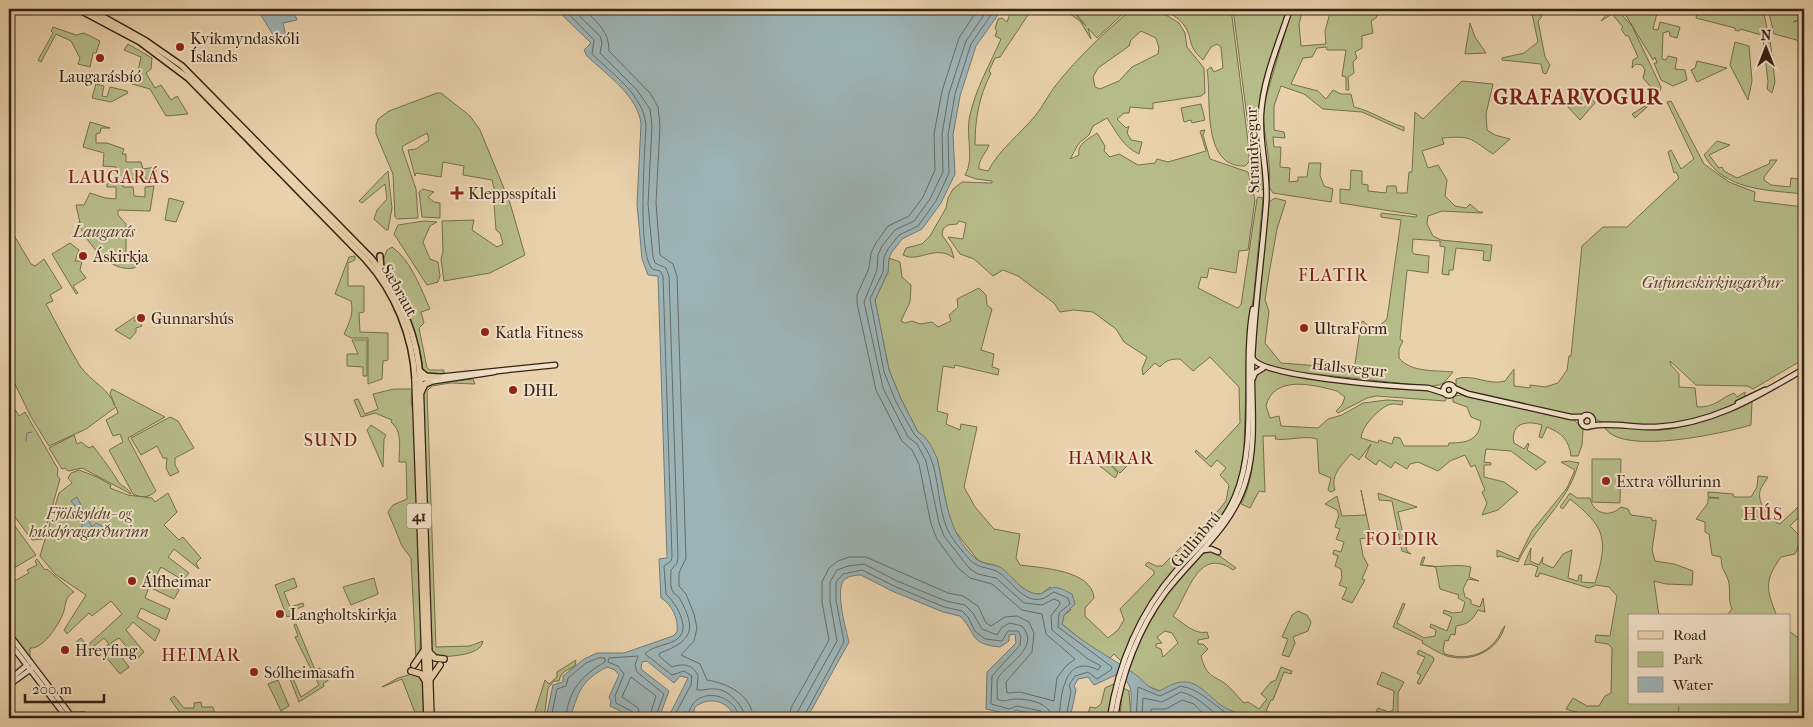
<svg xmlns="http://www.w3.org/2000/svg" width="1813" height="727" viewBox="0 0 1813 727" font-family="'IM FELL French Canon',serif">
	<style>
		.green { fill: #b6bc89; stroke: #756f4e; fill-rule: evenodd }
		.water { fill: #9db4b6; stroke: #737a75 }
		.lines { fill: none; stroke-linecap: round; stroke-linejoin: round }
		.shore { stroke: #686b65; stroke-width: 1 }
		.stream { stroke: #737a75; stroke-width: 1 }
		.secondary-casing { stroke: #342214; stroke-width: 7 }
		.primary-casing { stroke: #342214; stroke-width: 8 }
		.trunk-casing { stroke: #342214; stroke-width: 8 }
		.secondary { stroke: #f1e1c8; stroke-width: 4.5 }
		.primary { stroke: #e9d1ab; stroke-width: 5 }
		.trunk { stroke: #e9d1ab; stroke-width: 5.5 }
		.poi-dot { fill: #8f2418; stroke: #f1e1c8; stroke-width: 2 }
		.labels { text-anchor: middle; stroke-width: 4; stroke-linejoin: round; paint-order: stroke }
		.shield { fill: #f1e1c8; stroke: #6d5b4a; stroke-width: 1 }
		.shield-label { font-size: 15px; font-weight: bold; fill: #342214 }
		.poi-label { font-size: 16px; fill: #342214; stroke: #f1e1c8; text-anchor: start }
		.street-label { font-size: 16px; fill: #342214; stroke: #f1e1c8 }
		.park-label { font-size: 16px; font-style: italic; fill: #544831; stroke: #f1e1c8 }
		.neighbourhood-label { font-size: 18px; letter-spacing: 1px; fill: #7a1f14; stroke: #f1e1c8 }
		.district-label { font-size: 21px; font-weight: bold; letter-spacing: 1px; fill: #7a1f14; stroke: #f1e1c8 }
	</style>
	<rect width="100%" height="100%" fill="#e9d1ab"/>
	<filter id="stains"><feTurbulence type="fractalNoise" baseFrequency=".004" numOctaves="4"/><feColorMatrix values="0 0 0 0 .2 0 0 0 0 .09 0 0 0 0 .02 0 0 0 .5 -.17"/></filter>
	<radialGradient id="worn" r=".72"><stop offset=".6" stop-color="#630" stop-opacity="0"/><stop offset="1" stop-color="#630" stop-opacity=".3"/></radialGradient>
	<g class="green">
		<path d="M1012,9h20l-32,48 -5,1 -6,13 2,2c-12,24 -16,45 -16,72h14c-3,9 -11,14 -10,24l9,2c11,-21 32,-37 47,-55 9,-11 13,-21 21,-31 22,-28 49,-53 76,-76h24l23,14 6,10 2,14 17,21 1,25 -4,3 -48,7v6l-23,-2 -1,6h-5l-7,6 9,9 3,-2 -2,7 4,7 11,2 -3,12c-16,-7 -23,-23 -32,-36l-14,8 -4,9 -10,8 -9,16 9,-4c-2,-12 10,-16 18,-22l8,13 -1,5 6,6 9,-3 19,11 17,-2 2,-4 11,3 38,-11 -6,-20 5,-1 -2,5 7,24 38,13 7,28 -7,50 -9,1 -3,22 -27,-5 -2,10 -6,-1 -3,11 39,20 4,-3 16,-106 1,-2 5,1 -9,95 -7,48 -3,109 -4,24 -9,28 -22,30 -6,-3 23,-28 3,-16 -9,-10 6,-7 -9,-8 -6,7 -16,-15 1,-2 10,9 34,-36 -1,-36 -29,-30 -17,14 -13,-12c-9,0 -14,1 -20,8l-5,-4 -12,12 -1,-6 5,-12 -23,-15 -8,-13 -23,-17 -20,-2 -13,2 -6,-9 -36,-27 -15,-6 -10,6 -19,-17 -14,-5 -12,-17 15,2 3,-16 -7,-2 -2,3 -9,1 -5,4 -1,6 9,13 3,10c-3,-2 -8,-5 -11,-5 -13,-3 -28,9 -40,2l3,-7 16,-4 8,-8 16,-28 2,-10 5,-9 9,-7 30,1v-2l-16,-2 -11,-4c10,-17 0,-40 5,-60 6,-27 20,-51 31,-76l-6,-3 2,-5 -2,-2 3,-10 4,-1 5,4zM1141,31l15,7 3,10 -1,6 -26,13 -13,14 -19,8 -5,-2 -2,-10 5,-9 31,-22 2,-6z"/>
		<polygon points="1063,9 1072,11 1086,26 1072,9 1128,9 1097,38 1088,28 1091,39 1080,21"/>
		<path d="M1161,9h70l18,140v13l-4,4c-45,2 -33,-70 -38,-96l4,-3 3,5 9,-4 -2,-21 -4,-3 -6,3 -8,13c-17,-15 -9,-21 -19,-35 -6,-8 -15,-12 -23,-16z"/>
		<polygon points="1233,9 1288,9 1260,109 1265,186 1262,190 1259,189 1255,179"/>
		<path d="M1292,9h11l-4,15 2,22 25,-2 -1,-13 6,-22h60v3h-12l-3,6 -5,3 2,12 -11,3v12l-7,4 2,6 -4,4 1,11 -6,4 1,13h-3v-13l-4,-1 4,-26h-19l-1,-3 -9,1 -5,9 -9,1 -12,26 27,7 8,8 7,-9 8,4h10l3,13c18,4 32,15 50,20v4l-42,-19 -39,-3 -19,-15 -23,-8 -7,20v24l10,2 1,6 -12,-1 1,10h7l-1,20 10,1 -1,14 9,-1v-4h9l2,-14h12l-1,12 4,11 9,3 -2,13 -58,-9 -4,-6c3,-24 -6,-53 -6,-80z"/>
		<polygon points="1531,9 1542,12 1541,18 1538,21 1545,57 1550,65 1546,74 1543,73 1541,64 1502,60 1502,58 1524,53 1538,42"/>
		<polygon points="1604,9 1617,10 1632,26 1661,87 1659,96 1635,118 1632,114 1647,105 1647,101 1657,94 1643,78 1645,70 1642,65 1636,64 1632,68 1633,60 1638,57 1628,35 1626,36 1621,29 1623,27 1612,14 1601,21 1607,14"/>
		<polygon points="1622,9 1658,9 1653,29 1658,30 1660,22 1680,27 1677,38 1670,36 1669,31 1663,33 1662,59 1666,60 1668,56 1677,58 1675,69 1685,70 1687,80 1673,86 1661,80 1654,63 1657,63 1655,57 1653,60"/>
		<polygon points="1698,9 1734,9 1764,14 1769,37 1740,29 1739,31 1735,30 1735,28 1696,18"/>
		<polygon points="1768,9 1802,9 1804,18 1793,22 1803,19 1804,21 1804,42 1774,34"/>
		<polygon points="1470,23 1475,37 1486,53 1465,54"/>
		<polygon points="53,27 76,35 84,33 100,41 96,53 93,53 90,67 78,64 80,58 71,41 56,34 41,62 38,60 53,33 51,31"/>
		<polygon points="1763,38 1770,39 1775,82 1772,93 1767,89 1768,82"/>
		<polygon points="1735,42 1749,46 1752,81 1748,100 1730,65"/>
		<polygon points="128,44 152,58 151,69 146,73 155,88 161,85 171,100 177,96 188,114 166,116 150,89 132,84 133,77 137,77 141,57 124,50"/>
		<polygon points="1697,61 1727,68 1697,82 1691,70 1695,68"/>
		<path d="M1462,81l31,3 -7,30 1,16 8,5 15,4 -17,15c-25,-17 -21,-18 -51,-16l2,6 -22,7 6,17 10,-3 9,15 -2,16 10,10 11,2 4,-4 9,8h4l-2,1 -39,-2 -14,5 -1,8 6,12 8,4 51,5 -2,16 -7,-1 1,-9 -28,-3 -3,22h-4v5l-7,-1 3,-27 -5,-1v-5l-27,-2 -1,12 2,3 15,2 -1,17 -21,-3 -7,69 3,2 -4,8v9c12,15 37,12 54,14 -10,12 -10,14 -27,14l-129,-14 -40,-10 -3,-7 15,-153 6,-4 11,3 -9,28 -8,45 -4,26 4,11 -4,32 16,20 38,3 1,-5 6,1 3,6 25,3 6,-41 -3,-5 6,-4 11,10 13,-12 14,-99 -20,-3v-4l35,4 1,-2 -77,-12v-14l10,1 1,-20 11,1v13l6,1v6l18,2 1,-7h9l1,7h10l2,-21h3l3,-60 8,7z"/>
		<polygon points="96,84 104,86 102,96 107,97 110,87 127,91 128,93 111,102 92,98"/>
		<polygon points="437,93 441,93 470,116 480,130 510,203 525,255 490,273 444,281 441,259 443,252 442,221 474,220 472,230 497,247 503,244 500,233 496,230 494,204 497,200 492,180 463,175 464,166 443,162 441,177 416,173 415,176 408,150 416,149 429,140 427,133 403,146 402,148 416,189 418,218 397,219 395,217 393,174 376,134 376,125 378,119 389,111"/>
		<polygon points="1587,93 1595,103 1580,120 1568,107 1574,94"/>
		<path d="M1671,101l33,63 25,18 26,10 -1,9 50,6v152l-51,30 -6,-3 -51,-1 -26,-24 1,4 8,9v13l16,1 2,19c18,1 25,-10 37,-14l3,4 8,-5v4c-25,24 -116,39 -146,25 -4,-2 -6,-5 -10,-7l-11,2 -16,-2 -95,-22 -11,-5v-8c16,-6 33,7 49,2l9,-12v17l16,2v-3l15,2 13,-4 9,-13 2,-14h2l11,-110 21,-19h24l52,-49 -3,-6 -2,1 -6,-21 3,-2 10,19 13,-10 -27,-57z"/>
		<polygon points="1201,104 1205,120 1192,123 1191,120 1184,122 1181,108"/>
		<path d="M90,122l20,6h-9l-1,5 -4,1v9h11l17,6 -2,5h4v8h15l2,7 13,-2v12h-33v8h10l1,9 11,1v-10l9,-1 -4,25 -32,-1v5l8,9v33l7,3 4,6 -3,2c-24,5 -47,-25 -56,-45h2l-4,-18h8l6,-12 15,5 11,1v-12h-9v-9h9v-11l-13,-1 1,-13 -21,-6z"/>
		<path d="M1717,141l13,4 -21,10 10,13 3,-1 2,4 13,7 32,-14 1,-4h7l-13,17v3l7,5 19,2 1,-9 9,1 -1,5 5,1v9c-36,-4 -80,-3 -100,-39z"/>
		<polygon points="388,171 392,208 388,230 386,230 374,219 377,210 387,199 385,184 362,203 359,201"/>
		<polygon points="423,189 434,192 428,197 434,202 440,203 440,218 422,217 419,192"/>
		<polygon points="169,198 184,202 176,222 165,220"/>
		<polygon points="424,221 437,222 430,226 423,242 430,259 438,262 440,276 438,282 427,285 394,234 398,225"/>
		<path d="M9,227l22,37 4,2 9,-7 18,29 -12,7 3,6 -7,3c11,21 22,42 34,62 11,16 29,22 35,40l-5,-13 2,-4 53,28 -37,21 28,53c-7,7 -15,7 -23,3l-24,-44 14,-8 -3,-8 -7,2 -7,-16 12,-7 -2,-6 -30,22 -37,17 -18,-29 -22,-45z"/>
		<polygon points="70,243 79,250 75,261 82,261 80,270 86,278 73,286 78,293 76,294 52,254"/>
		<path d="M392,247c19,13 29,42 38,62l-9,3 3,11 -5,5 8,40 3,2h14v3l-19,2c-4,-8 -2,-14 -5,-22 -11,-30 -22,-63 -38,-90l5,-13z"/>
		<path d="M355,256v4l-7,3v23h16v26l-5,1 1,19 28,1v27l-5,1 -1,18 -14,5v-46h-17l-7,-4c5,-11 10,-20 7,-33l-16,-7 14,-37z"/>
		<path d="M889,258l11,4 2,15 9,8 -1,17 -9,19 4,2 7,-2 8,3 12,-2 6,5 13,-6 -2,-6 9,-8 -1,-8 22,-11 7,7 1,10 5,4 -11,41 13,4 -2,13 7,2 -1,6 -43,-10 -1,3 -11,-2 -6,45 11,3 -2,10 14,6 1,-6 16,3 -13,60 11,20 19,22 26,5 -4,24 4,7c22,3 72,5 74,33l-9,10v8l23,22 10,-8 6,-10 -4,-11 34,-35v-3l-9,-6 3,-3 8,4h6l28,-28 7,-1 -3,13 -41,50 -31,62 -8,-8 -4,4 -16,-8 -32,-26 2,-9 7,-5 -21,-23 -9,7c-18,2 -28,-18 -42,-27 -7,-4 -15,-2 -22,-8l-26,-33 -14,-68 -19,-26 -17,-33 -12,-29 -14,-70 13,-28z"/>
		<polygon points="139,314 134,321 139,321 142,326 136,328 136,332 130,339 115,330"/>
		<polygon points="352,340 367,340 367,376 363,376 363,367 347,366 347,354 358,354"/>
		<path d="M1264,369l30,7 143,16 10,5 -2,4 -69,-5 -9,2 -29,15 -2,-2 6,-6 3,-8 -8,-6c-23,-6 -63,-17 -71,15l4,12 9,-2 2,10 37,2 10,-9 14,-4 21,-12 24,-3 16,1 -1,4c-5,-1 -11,-2 -16,1 -10,6 -24,20 -25,32l17,5 1,-3 13,4 2,-7 6,1 4,8h44l1,-3c17,0 30,-2 32,-22l-10,-4 -4,-10 -14,-5v-6l8,-1 113,25 9,9 -1,16 -4,11h-7c-2,-16 -9,-23 -24,-29l-5,11 -3,-1 3,-12c-15,-5 -32,-2 -28,18l10,6 4,-6 1,1 -2,6 19,12 -10,8 -25,-19 -25,-2 -2,13 7,1v2h-7v12l20,5 14,10 -20,18 -16,5 5,-12 -5,-11 3,-2 -10,-25 -4,2 -6,-12 -15,6 -12,10 -20,-9 -8,2 -3,5 -12,-7 -4,6 -12,-8 -3,5 -11,-8 6,-13 -12,16 -8,-6c-9,11 -21,21 -16,36l-4,2 -3,-2 3,-12 -12,-5 -2,-34c-13,-4 -29,2 -42,0l1,-3h-13l2,56 -6,-1 -9,17 -9,-4c19,-36 12,-86 13,-125z"/>
		<path d="M473,379l2,5 -25,-1 -18,3 -5,5 9,256 34,-1 13,-5c-2,15 -33,15 -45,16l-7,-5 1,-10 -2,-14 -7,-230 2,-9 5,-5z"/>
		<path d="M394,389h18l-1,13 3,12 7,204 -1,35 -4,7 -5,-102 -9,-12 -14,-34 5,-7 14,-6 -1,-37h-7c0,-14 4,-30 -8,-40l1,-2 -17,-7 -14,4 -7,-17 4,-1 7,15 13,-5 -5,-15z"/>
		<path d="M1752,401l-1,24c-27,8 -129,31 -146,3 7,-4 43,3 56,2 33,-3 62,-15 91,-29z"/>
		<polygon points="14,408 19,416 25,412 58,469 57,475 60,479 43,539 32,540 9,509 9,411"/>
		<polygon points="170,417 178,421 194,448 175,458 175,465 179,472 170,476 166,468 167,458 163,458 157,446 141,455 131,438"/>
		<polygon points="371,425 386,435 384,439 383,467 367,430"/>
		<path d="M74,435l3,9 4,-2 8,6 4,-2c9,12 17,22 25,35 3,6 10,6 13,13l-49,-26 -14,3 -3,-3 -3,1 -13,-21z"/>
		<polygon points="1110,449 1127,466 1120,473 1110,464 1118,473 1115,478 1096,463"/>
		<polygon points="1592,459 1621,459 1620,503 1592,502"/>
		<path d="M1569,461l10,2 -1,2c-11,39 -43,61 -60,97l-18,-6 -3,1v-7l21,9 14,-28 35,-43 8,-18 -14,-8z"/>
		<polygon points="79,470 97,477 111,485 110,488 128,495 152,498 155,502 168,493 177,512 164,525 179,540 183,537 201,558 196,563 199,569 174,549 168,557 189,573 183,580 161,567 156,576 179,590 174,599 149,587 145,598 170,609 166,620 141,608 137,617 160,630 155,641 133,622 126,630 144,652 137,659 119,638 111,643 129,667 120,674 101,651 109,644 104,638 84,654 75,643 81,638 87,646 122,614 111,601 92,616 89,613 67,634 64,630 86,595 55,574 40,556 59,493 72,483 68,478 71,473"/>
		<path d="M1758,476l10,1c-2,4 -7,10 -8,14 -3,12 10,30 20,33l18,-17 6,2v3l-14,14 12,12 -7,16 -14,3c-17,24 -15,32 -4,59h-51l6,-7c-5,-10 0,-22 -5,-32 -4,-9 -5,-6 -6,-20l-9,-2 -3,-21 -4,-2v-10l-9,-3 12,-16v-5h11l-11,-1v-5l25,2 1,3h17l6,-10z"/>
		<polygon points="1361,490 1371,537 1360,539 1363,556 1368,565 1362,579 1365,580 1352,603 1342,599 1347,588 1339,585 1342,578 1341,569 1335,566 1338,556 1333,554 1334,550 1341,552 1344,542 1336,539 1340,529 1335,527 1339,515 1337,510 1325,504 1337,496 1342,516 1366,515"/>
		<polygon points="1378,493 1417,507 1398,512 1407,551 1411,554 1402,551 1392,501 1379,500"/>
		<path d="M1570,493l7,5h13c3,16 20,20 31,9l7,2 3,6 21,3v3l4,-1v3l-4,27 3,11 19,3 19,7 -1,14 -26,-1 -12,-3 5,35h-30v87h160v-72l15,11v76h-209l-29,-9 7,-11 14,8h12l6,-10 6,-3 1,-45 -4,-4 -13,-2 1,-7 14,1 7,-40 -8,-9 -13,-2 -7,3 -49,-15 -2,4 -3,-1 3,-9 -8,-3 -6,1 7,-17 -1,13 9,4 4,-8 -1,6 11,5 10,-14 9,-4 -4,28 10,3 1,-6h3l-1,7 14,1c14,-45 10,-56 -25,-84l-7,10 -3,-2z"/>
		<polygon points="9,518 36,555 9,571"/>
		<path d="M1209,551h4l23,17 -3,2c-35,-25 -45,25 -60,46 10,7 22,19 34,16l2,6 -11,2v4h5l5,5 -7,7c6,25 17,19 29,32 5,5 9,10 14,15l4,-1 11,7 8,-10 -6,-5 10,-12 5,-2 5,-13 11,4 -1,3 -7,-2 -11,28h-2l-5,11 12,7h-78l-40,-27 -13,-5 -18,-16c12,-37 31,-69 56,-98 7,-8 14,-17 24,-21zM1165,631l7,2 6,10 -15,14 -2,-8 -5,-2v-3l6,-1 -5,-6z"/>
		<path d="M1423,557h2l-3,8c14,4 34,-2 49,2l-2,10 10,4 -11,-2 -5,10 2,8 6,3v4l9,3 3,-9 2,14 -7,-2c-6,11 -10,14 -22,16l-1,9 -4,-1 -3,7 -3,-1 -2,10 2,4c19,6 40,2 52,-15 3,-4 5,-11 8,-13 -7,25 -34,37 -58,30 -9,-3 -17,-9 -25,-13l1,-2 -30,-14 10,-24 2,1 -8,19 27,15 11,-2 1,-6 -6,-3 1,-3 16,7 5,-14 -9,-4 1,-3 9,3 9,-1 3,-10 -7,-4 1,-3 -19,-6 -4,-21 -3,-2 -13,-1z"/>
		<path d="M37,559l8,11 2,-1 27,23c-11,6 -7,14 -12,24 -5,11 -19,33 -32,32v10l-21,-26v-48l20,-11 -2,-3 10,-5 -2,-4z"/>
		<polygon points="294,578 297,587 284,592 290,607 303,603 304,606 292,611 294,615 287,617 275,585"/>
		<polygon points="374,578 378,594 351,605 343,587"/>
		<polygon points="1298,611 1307,615 1311,622 1308,631 1293,637 1295,643 1289,657 1282,655 1288,639 1282,637 1292,615"/>
		<polygon points="296,624 315,670 320,668 325,679 335,675 323,684 324,686 299,702 290,679 293,678 301,697 319,685 295,637 298,636 294,625"/>
		<polygon points="1419,650 1433,657 1434,660 1420,684 1417,683 1421,675 1417,673 1425,657 1417,654"/>
		<path d="M576,660l-1,6c-7,4 -14,5 -16,15h-5l-6,7 -4,30h-11l12,-38 4,4 8,-7v-5z"/>
		<polygon points="1382,672 1404,682 1398,693 1398,718 1376,711 1378,708 1389,712 1393,710 1394,691 1377,684"/>
		<path d="M415,673l8,8c-1,13 1,23 2,37h-8l-15,-39 -20,8 16,-9z"/>
		<polygon points="278,680 289,706 281,711 268,684"/>
		<polygon points="1116,683 1109,718 1087,718 1090,707 1096,708 1101,704 1105,688"/>
		<path d="M1123,688l6,3 2,27h-13c5,-9 2,-19 5,-30z"/>
		<polygon points="174,696 184,708 194,708 194,703 201,702 202,707 213,707 216,718 184,718 170,699"/>
	</g>
	<g class="water">
		<polygon points="257,9 301,9 294,12 297,20 283,23 286,36 277,41"/>
		<path d="M556,9h446l-26,37 -16,50 -7,39 2,39 -14,29 -19,26 -20,10 -10,13 -3,6 -1,14 -13,28 14,70 12,29 17,33c10,5 14,16 19,26 8,35 10,76 39,101 9,7 20,4 28,11 12,10 21,25 37,24 14,-9 15,-8 31,0l3,10 -11,11 -2,9c21,19 46,32 70,48 10,6 15,17 28,19 28,-18 37,-7 58,12 8,7 20,9 28,15h-115c-2,-18 7,-35 -15,-43l-22,10 -6,-8 -10,2 -4,7 2,4 -6,28h-19l-36,-8 -1,5 -28,-6 1,-37 29,-29 -1,-9 -6,1v6l-9,6c-32,-3 -23,-14 -40,-31l-17,-4 -51,-21 -31,-16c-5,0 -12,1 -16,4 -11,8 1,51 4,63l-42,76h-72c-7,-18 -26,-22 -40,-11l-3,11h-24l20,-40 -8,-2 -6,7 -27,-22 -5,1 -1,7 28,22 -10,27h-25l-24,-12 1,-5 -2,-4 10,-22 -4,-5 -8,-3c-27,14 -28,25 -37,51h-24l7,-33 10,-3v-6l21,-17 13,-6h27l49,-17 4,-4c2,-12 -5,-28 -16,-34l-2,-39 8,-1 -9,-282 -10,-1 -6,-16 -5,-55 4,-80c-3,-28 -34,-49 -54,-68l-3,-6 7,-7z"/>
		<polygon points="77,497 92,527 96,523 102,526 104,533 96,536 96,538 92,538 96,535 93,532 90,533 90,538 82,530 82,515 71,501"/>
	</g>
	<g class="lines">
		<g class="shore">
			<path d="M564,9l30,31 -2,14c20,20 51,40 54,71 -1,26 -9,127 6,144l8,2 3,5 9,281 -1,4 -7,5 2,28c8,8 15,18 17,31 2,22 -28,17 -38,29l27,21 12,-4 8,5 -1,9 -18,33"/>
			<path d="M572,9l28,27 2,7 -2,10 37,37 13,19 2,16 -4,79 5,53 2,6 11,5 3,8 9,281 -1,6 -6,7c0,6 -1,15 1,20 1,4 6,5 8,9 17,31 12,42 -20,54l-1,3 13,11c11,-4 21,-3 26,9l-1,14c6,1 12,-2 19,-1 13,1 28,17 29,29"/>
			<path d="M583,9c14,13 26,22 26,42l41,42 8,14 2,18 -4,78 4,52 13,9 4,12 9,282 -7,15v13l7,8 8,20 3,14 -3,13 -13,14 19,9 7,16c20,3 45,15 46,38"/>
			<path d="M988,9l-22,32 -17,52 -7,41 1,38 -13,27 -16,22 -19,9 -13,16 -4,9 -1,15 -13,32 19,86 25,49 9,7 9,17 13,62 5,13 25,32 9,6 18,4 28,25 18,2 12,-6 5,2 1,3 -9,12 1,14 36,29 13,7 -3,4c-34,-17 -37,25 -39,48"/>
			<path d="M995,9l-24,35 -16,50 -7,41 1,38 -13,28 -18,25 -19,9 -11,14 -4,8 -1,15 -13,27 14,73 12,30 18,32c28,26 20,59 32,92 4,11 16,25 24,34 9,10 21,6 31,14 12,9 23,29 40,25 5,-1 9,-5 13,-7l14,6 2,6 -11,9 -1,14 54,40 -1,3 -14,9 -9,-7 -13,4 -6,9 2,6 -5,27"/>
			<path d="M551,718l6,-29 9,-3 2,-8 18,-15 12,-5h7v4c-23,13 -37,29 -39,56"/>
			<polyline points="635,718 633,712 616,703 615,696 624,674 618,666 608,662 609,658 638,656 635,665 637,672 664,694 655,718"/>
			<polyline points="641,718 638,708 622,697 631,677 656,696 649,718"/>
			<path d="M688,718c3,-34 48,-26 51,0"/>
			<polyline points="789,718 791,708 829,640 822,602 822,582 829,568 838,561 849,557 866,557 948,593 963,596 978,606 986,623 991,626 1005,617 1017,616 1029,622 1034,633 1032,652 1006,682 1007,693 1020,692 1054,701 1057,678 1066,666 1075,659 1046,634 1042,614 1022,610 992,584 970,578 958,568 937,539 931,524 919,464 912,450 902,441 876,390 857,303 857,295 869,268 871,253 876,243 888,226 909,216 923,197 935,170 934,134 942,91 959,38 978,9"/>
			<path d="M797,718l1,-7 39,-70 -7,-40v-19l7,-12 11,-4 16,-2 33,17 49,20 19,4 8,8 9,16 15,6 5,-8 8,-4 12,3c19,22 -15,37 -24,52 -2,5 0,16 -1,21 8,4 11,0 19,0 13,0 35,4 36,19"/>
			<polyline points="803,718 844,642 836,600 836,582 843,574 862,570 894,586 944,607 962,611 968,617 975,631 985,639 1002,641 1008,631 1018,631 1021,637 1020,645 992,676 991,704 1009,709 1017,706 1041,711 1046,718"/>
			<path d="M1136,718l2,-31 22,9 21,-10c24,5 33,22 54,32"/>
			<path d="M1142,718l1,-20 19,4 19,-10c20,5 25,17 42,26"/>
			<polyline points="1150,718 1151,709 1166,709 1182,700 1194,704 1207,718"/>
		</g>
		<g class="stream">
			<polyline points="26,441 27,433 32,432"/>
			<polyline points="1678,718 1679,707"/>
		</g>
		<g class="secondary-casing">
			<g id="secondary">
				<path d="M1253,359c11,18 148,28 175,29l16,5"/>
				<polyline points="1253,378 1255,373 1263,368"/>
				<polyline points="419,379 555,365"/>
				<polyline points="428,382 494,372"/>
				<circle cx="1449" cy="390" r="5.5"/>
				<polyline points="1454,388 1468,394 1571,417 1583,417"/>
				<polyline points="1738,403 1765,390"/>
				<circle cx="1587" cy="421" r="6"/>
				<path d="M1591,426c16,-4 46,2 65,1 57,-3 100,-30 148,-58"/>
				<polyline points="1202,531 1212,532"/>
				<polyline points="1198,535 1199,545"/>
				<polyline points="1204,550 1211,549 1218,552"/>
				<polyline points="9,634 73,718"/>
				<polyline points="9,642 67,718"/>
				<polyline points="9,680 27,665"/>
				<polyline points="9,685 31,669"/>
				<polyline points="70,715 84,715"/>
				<path d="M1110,718c8,-54 30,-106 66,-147 22,-24 46,-44 59,-74 24,-55 7,-128 18,-188"/>
				<path d="M1115,718c6,-44 24,-90 50,-125 29,-38 68,-66 81,-113 11,-37 5,-78 6,-117 2,-53 10,-105 14,-158 3,-31 -7,-60 -5,-91 2,-35 18,-71 29,-105"/>
			</g>
		</g>
		<g class="primary-casing">
			<g id="primary">
				<path d="M78,9l62,33 48,36 178,182c29,32 47,77 49,120"/>
				<path d="M89,9l57,32 36,25 190,193c27,35 46,76 48,120"/>
				<polyline points="380,256 381,268"/>
				<polyline points="420,371 426,376 439,377"/>
			</g>
		</g>
		<g class="trunk-casing">
			<g id="trunk">
				<polyline points="420,379 431,718"/>
				<polyline points="415,380 427,718"/>
				<polyline points="421,392 425,384 430,382"/>
				<polyline points="429,652 435,658 444,659"/>
				<polyline points="414,665 423,652"/>
				<polyline points="411,671 421,674 425,680"/>
				<polyline points="431,678 440,665"/>
			</g>
		</g>
		<use href="#secondary" class="secondary"/>
		<use href="#primary" class="primary"/>
		<use href="#trunk" class="trunk"/>
	</g>
	<g class="poi-dot">
		<circle cx="180" cy="47" r="5"/>
		<circle cx="100" cy="58" r="5"/>
		<path d="M454.5 185.5h5v5h5v5h-5v5h-5v-5h-5v-5h5z"/>
		<circle cx="83" cy="256" r="5"/>
		<circle cx="141" cy="318" r="5"/>
		<circle cx="1304" cy="328" r="5"/>
		<circle cx="485" cy="332" r="5"/>
		<circle cx="513" cy="390" r="5"/>
		<circle cx="1606" cy="481" r="5"/>
		<circle cx="132" cy="581" r="5"/>
		<circle cx="280" cy="614" r="5"/>
		<circle cx="65" cy="650" r="5"/>
		<circle cx="254" cy="672" r="5"/>
	</g>
	<g class="labels">
		<rect class="shield" x="406.5" y="503.5" width="25" height="25" rx="4"/>
		<g class="shield-label">
			<text x="419" y="521">41</text>
		</g>
		<g class="poi-label">
			<text x="190" y="44">Kvikmyndaskóli<tspan x="190" dy="18">Íslands</tspan></text>
			<text x="100" y="82" text-anchor="middle">Laugarásbíó</text>
			<text x="468" y="199">Kleppsspítali</text>
			<text x="93" y="262">Áskirkja</text>
			<text x="151" y="324">Gunnarshús</text>
			<text x="1314" y="334">UltraForm</text>
			<text x="495" y="338">Katla Fitness</text>
			<text x="523" y="396">DHL</text>
			<text x="1616" y="487">Extra völlurinn</text>
			<text x="142" y="587">Álfheimar</text>
			<text x="290" y="620">Langholtskirkja</text>
			<text x="75" y="656">Hreyfing</text>
			<text x="264" y="678">Sólheimasafn</text>
		</g>
		<g class="street-label">
			<text transform="translate(1252 150) rotate(-92)" y="6">Strandvegur</text>
			<text transform="translate(400 290) rotate(61)" y="6">Sæbraut</text>
			<text transform="translate(1349 367) rotate(6)" y="6">Hallsvegur</text>
			<text transform="translate(1195 539) rotate(-50)" y="6">Gullinbrú</text>
		</g>
		<g class="park-label">
			<text x="104" y="237">Laugarás</text>
			<text x="1712" y="288">Gufuneskirkjugarður</text>
			<text x="89" y="519">Fjölskyldu- og<tspan x="89" dy="18">húsdýragarðurinn</tspan></text>
		</g>
		<g class="neighbourhood-label">
			<text x="119" y="183">LAUGARÁS</text>
			<text x="1333" y="281">FLATIR</text>
			<text x="331" y="446">SUND</text>
			<text x="1111" y="464">HAMRAR</text>
			<text x="1763" y="520">HÚS</text>
			<text x="1402" y="545">FOLDIR</text>
			<text x="201" y="661">HEIMAR</text>
		</g>
		<g class="district-label">
			<text x="1578" y="104">GRAFARVOGUR</text>
		</g>
	</g>
	<rect width="1813" height="727" fill="none" stroke="#e9d1ab" stroke-width="30"/>
	<rect x="10" y="10" width="1793" height="707" fill="none" stroke="#342214" stroke-width="2.5"/>
	<rect x="15" y="15" width="1783" height="697" fill="none" stroke="#342214"/>
	<rect x="1628" y="614" width="162" height="90" fill="#f1e1c8" stroke="#a59580"/>
	<rect x="1638" y="631" width="25" height="8" fill="#e9d1ab" stroke="#a59580"/>
	<text x="1673" y="640" font-size="15" fill="#342214">Road</text>
	<rect x="1638" y="652" width="25" height="15" fill="#b6bc89" stroke="#a59580"/>
	<text x="1673" y="664" font-size="15" fill="#342214">Park</text>
	<rect x="1638" y="677" width="25" height="15" fill="#9db4b6" stroke="#a59580"/>
	<text x="1673" y="690" font-size="15" fill="#342214">Water</text>
	<g transform="translate(1766 48)" stroke="#f1e1c8" stroke-width="4" paint-order="stroke">
	<path d="M0-4L9 19L0 12L-9 19Z" fill="#342214"/>
	<text y="-8" font-size="14" font-weight="bold" text-anchor="middle" fill="#342214">N</text>
	</g>
	<path d="M25 694v8h79v-8" fill="none" stroke="#342214" stroke-width="2.5"/>
	<text x="32" y="694" font-size="15" fill="#342214" stroke="#f1e1c8" stroke-width="4" paint-order="stroke">200 m</text>
	<rect width="100%" height="100%" filter="url(#stains)"/>
	<rect width="100%" height="100%" fill="url(#worn)"/>
</svg>
